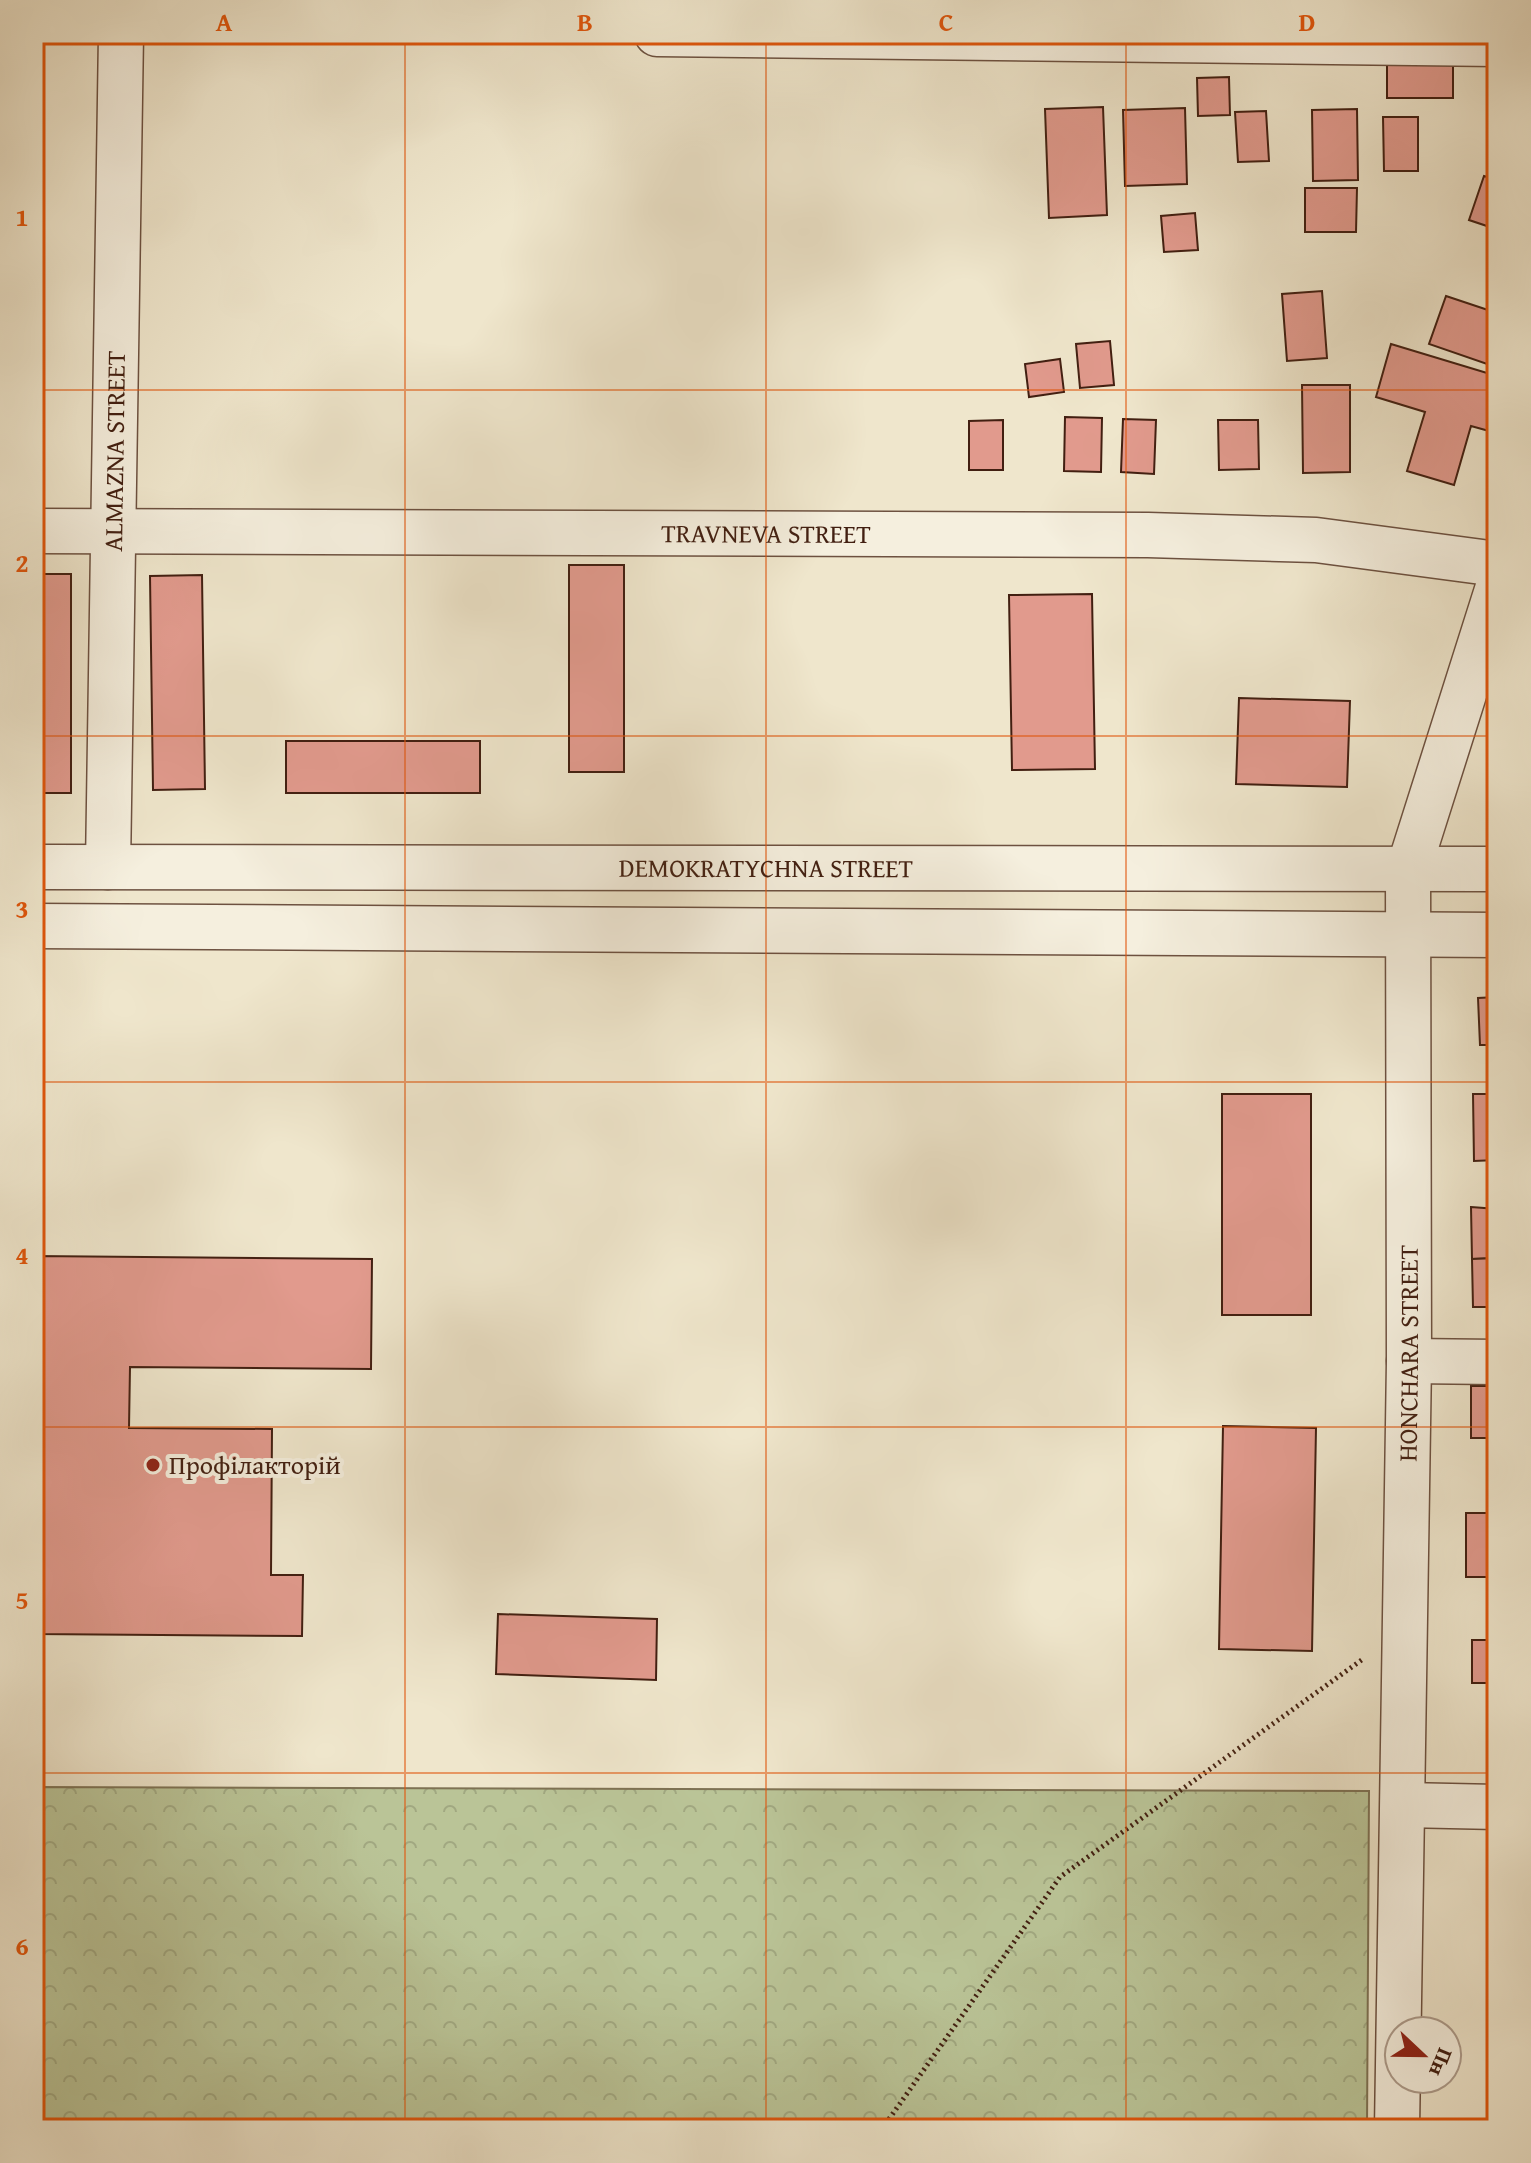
<svg xmlns="http://www.w3.org/2000/svg" width="1531" height="2163" viewBox="0 0 1531 2163" font-family="'Gentium Book Plus',serif">
	<style>
		.forest { fill: url(#forest-crowns); stroke: #7e7254; stroke-width: 2 }
		.building { fill: #e19a8d; stroke: #421f11; stroke-width: 2 }
		.lines { fill: none; stroke-linecap: round; stroke-linejoin: round }
		.minor-casing { stroke: #6d5140; stroke-width: 47 }
		.path { stroke: #421f11; stroke-width: 5; stroke-dasharray: 2 4; stroke-linecap: butt }
		.minor { stroke: #f5efde; stroke-width: 44 }
		.grid { fill: none; stroke: #e0560c; stroke-width: 2; stroke-opacity: 0.55 }
		.poi-dot { fill: #8f2418; stroke: #f5efde; stroke-width: 3 }
		.labels { text-anchor: middle; stroke-width: 8; stroke-linejoin: round; paint-order: stroke }
		.street-label { font-size: 26px; fill: #421f11; stroke: #f5efde }
		.poi-label { font-size: 26px; fill: #421f11; stroke: #f5efde; text-anchor: start }
		.neatline { fill: none; stroke: #e0560c; stroke-width: 3 }
		.grid-label { font-size: 26px; text-anchor: middle; font-weight: bold; fill: #e0560c }
	</style>
	<defs>
		<pattern id="forest-crowns" width="20" height="18" patternUnits="userSpaceOnUse" patternTransform="scale(2)"><rect width="20" height="18" fill="#bac497"/><path d="M2 6a3 3 0 1 1 6 0M12 15a3 3 0 1 1 6 0" fill="none" stroke="#a1a881"/></pattern>
	</defs>
	<rect width="100%" height="100%" fill="#efe6cc"/>
	<filter id="stains"><feTurbulence type="fractalNoise" baseFrequency=".0025" numOctaves="4"/><feColorMatrix values="0 0 0 0 .2 0 0 0 0 .09 0 0 0 0 .02 0 0 0 .5 -.17"/></filter>
	<radialGradient id="worn" r=".72"><stop offset=".6" stop-color="#630" stop-opacity="0"/><stop offset="1" stop-color="#630" stop-opacity=".3"/></radialGradient>
	<polygon class="forest" points="34,1787 1369,1791 1367,2129 34,2129"/>
	<g class="building">
		<rect x="1387" y="59" width="66" height="39"/>
		<polygon points="1229,77 1230,115 1198,116 1197,78"/>
		<polygon points="1103,107 1107,215 1049,218 1045,109"/>
		<polygon points="1185,108 1187,184 1125,186 1123,110"/>
		<polygon points="1357,109 1358,180 1313,181 1312,110"/>
		<polygon points="1266,111 1269,161 1238,162 1235,112"/>
		<polygon points="1383,117 1418,117 1418,171 1384,171"/>
		<polygon points="1484,176 1497,180 1496,229 1469,220"/>
		<polygon points="1305,188 1357,188 1356,232 1305,232"/>
		<polygon points="1195,213 1198,250 1164,252 1161,216"/>
		<polygon points="1322,291 1327,358 1287,361 1282,294"/>
		<polygon points="1446,296 1497,313 1497,344 1490,365 1429,344"/>
		<polygon points="1110,341 1114,385 1080,388 1076,344"/>
		<polygon points="1391,344 1497,376 1497,405 1489,431 1471,426 1454,485 1407,471 1425,412 1376,397"/>
		<polygon points="1060,359 1064,392 1029,397 1025,364"/>
		<polygon points="1302,385 1350,385 1350,472 1303,473"/>
		<polygon points="1065,417 1102,418 1101,472 1064,471"/>
		<polygon points="1123,419 1156,420 1154,474 1121,472"/>
		<polygon points="1003,420 1003,470 969,470 969,421"/>
		<polygon points="1218,420 1258,420 1259,469 1219,470"/>
		<rect x="569" y="565" width="55" height="207"/>
		<rect x="34" y="574" width="37" height="219"/>
		<polygon points="202,575 205,789 153,790 150,576"/>
		<polygon points="1092,594 1095,769 1012,770 1009,595"/>
		<polygon points="1239,698 1350,701 1347,787 1236,784"/>
		<rect x="286" y="741" width="194" height="52"/>
		<polygon points="1497,997 1497,1045 1480,1045 1478,998"/>
		<rect x="1222" y="1094" width="89" height="221"/>
		<polygon points="1473,1094 1497,1094 1497,1160 1474,1161"/>
		<polygon points="1471,1207 1497,1209 1497,1258 1472,1259"/>
		<polygon points="34,1256 372,1259 371,1369 130,1367 129,1428 272,1429 271,1575 303,1575 302,1636 34,1634"/>
		<polygon points="1497,1258 1497,1307 1473,1307 1472,1259"/>
		<polygon points="1471,1386 1497,1386 1497,1458 1489,1458 1489,1438 1471,1438"/>
		<polygon points="1223,1426 1316,1428 1312,1651 1219,1649"/>
		<rect x="1466" y="1513" width="31" height="64"/>
		<polygon points="498,1614 657,1619 656,1680 496,1674"/>
		<rect x="1472" y="1640" width="25" height="43"/>
	</g>
	<g class="lines">
		<g class="minor-casing">
			<g id="minor">
				<polyline points="657,34 1497,44"/>
				<path id="s1" d="M34,531l1114,4 168,5 181,24"/>
				<path id="s2" d="M34,867l1463,2"/>
				<path id="s3" d="M108,867l13,-833"/>
				<polyline points="34,926 1497,935"/>
				<polyline points="1409,1361 1497,1362"/>
				<polyline points="1404,1805 1497,1807"/>
				<path id="s4" d="M1397,2129l12,-768 -1,-490 89,-281"/>
			</g>
		</g>
		<polyline class="path" points="882,2129 1060,1877 1363,1659"/>
		<use href="#minor" class="minor"/>
	</g>
	<path class="grid" d="M405,34v2095M766,34v2095M1126,34v2095M34,390h1463M34,736h1463M34,1082h1463M34,1427h1463M34,1773h1463"/>
	<circle class="poi-dot" cx="153" cy="1465" r="8"/>
	<g class="labels">
		<g class="street-label">
			<text dy="9" stroke="none"><textPath href="#s3" startOffset="416">ALMAZNA STREET</textPath></text>
			<text dy="9" stroke="none"><textPath href="#s1" startOffset="732">TRAVNEVA STREET</textPath></text>
			<text dy="9" stroke="none"><textPath href="#s2" startOffset="732">DEMOKRATYCHNA STREET</textPath></text>
			<text dy="9" stroke="none"><textPath href="#s4" startOffset="776">HONCHARA STREET</textPath></text>
		</g>
		<g class="poi-label">
			<text x="169" y="1474">Профілакторій</text>
		</g>
	</g>
	<rect width="1531" height="2163" fill="none" stroke="#efe6cc" stroke-width="88"/>
	<g transform="translate(1423 2055) rotate(112)"><circle r="38" fill="#f5efde" stroke="#ad9c8c" stroke-width="2"/>
	<path d="M0-6L14 30L0 20L-14 30Z" fill="#8f2418"/>
	<text y="-12" font-size="22" font-weight="bold" text-anchor="middle" fill="#421f11">Пн</text>
	</g>
	<rect x="44" y="44" width="1443" height="2075" class="neatline"/>
	<g class="grid-label">
		<text x="224" y="31">A</text>
		<text x="585" y="31">B</text>
		<text x="946" y="31">C</text>
		<text x="1307" y="31">D</text>
		<text x="22" y="226">1</text>
		<text x="22" y="572">2</text>
		<text x="22" y="918">3</text>
		<text x="22" y="1264">4</text>
		<text x="22" y="1609">5</text>
		<text x="22" y="1955">6</text>
	</g>
	<rect width="100%" height="100%" filter="url(#stains)"/>
	<rect width="100%" height="100%" fill="url(#worn)"/>
</svg>
